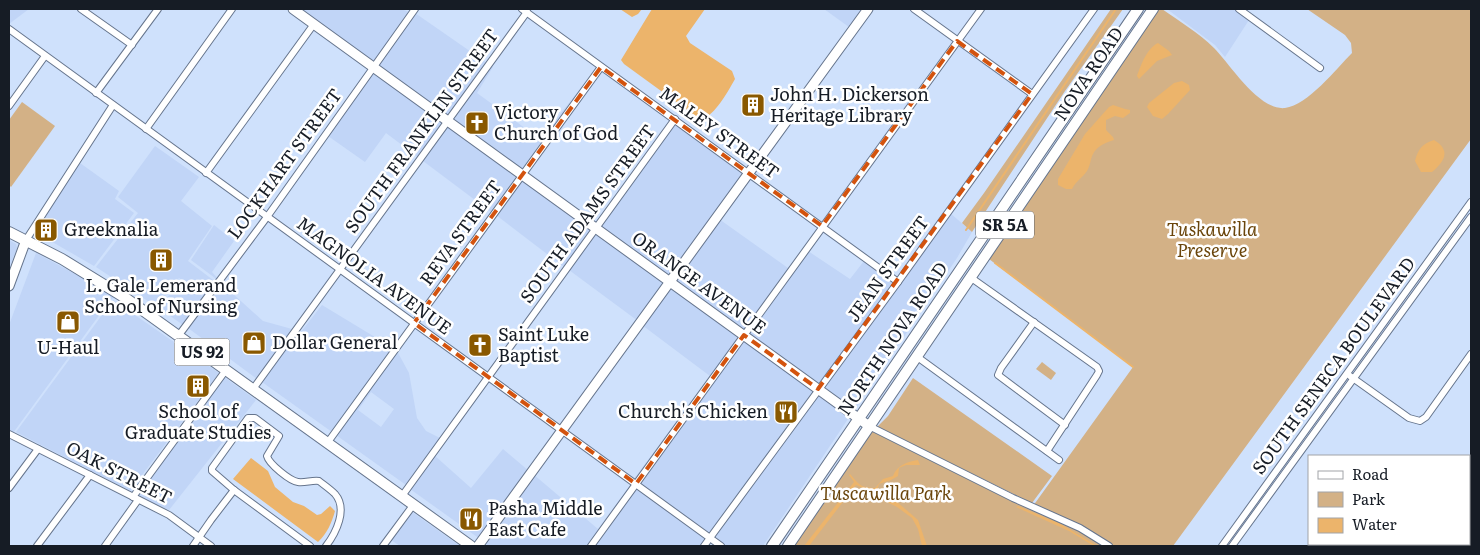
<svg xmlns="http://www.w3.org/2000/svg" width="1480" height="555" viewBox="0 0 1480 555" font-family="Literata,serif">
	<style>
		.built { fill: #c1d5f7; fill-rule: evenodd }
		.green { fill: #d3b186 }
		.water { fill: #ecb46b }
		.lines { fill: none; stroke-linecap: round; stroke-linejoin: round }
		.stream { stroke: #ecb46b; stroke-width: 2 }
		.street-casing { stroke: #66758d; stroke-width: 8 }
		.secondary-casing { stroke: #66758d; stroke-width: 11 }
		.primary-casing { stroke: #66758d; stroke-width: 12 }
		.street { stroke: #fff; stroke-width: 6 }
		.secondary { stroke: #fff; stroke-width: 9 }
		.primary { stroke: #fff; stroke-width: 10 }
		.marked { fill: none; stroke: #d3530e; stroke-width: 4; stroke-dasharray: 10 6; stroke-linejoin: round }
		.labels { text-anchor: middle; stroke-width: 5; stroke-linejoin: round; paint-order: stroke }
		.shield { fill: #fff; stroke: #5c6066; stroke-width: 1 }
		.shield-label { font-size: 16px; font-weight: bold; fill: #161c25 }
		.street-label { font-size: 18px; fill: #161c25; stroke: #fff }
		.poi-label { font-size: 18px; fill: #161c25; stroke: #fff; text-anchor: start }
		.park-label { font-size: 18px; font-style: italic; fill: #6a450b; stroke: #fff }
	</style>
	<rect width="100%" height="100%" fill="#cfe1fc"/>
	<g class="built">
		<polygon points="9,9 29,9 9,24"/>
		<polygon points="298,9 401,9 409,12 373,63"/>
		<polygon points="824,9 863,9 849,27"/>
		<polygon points="1167,9 1234,9 1249,20 1225,57 1215,45"/>
		<polygon points="415,13 487,63 448,117 378,66"/>
		<polygon points="491,66 493,67 477,93 540,139 593,73 521,170 452,120"/>
		<polygon points="374,71 444,122 418,157 386,133 365,162 328,136"/>
		<polygon points="676,123 744,173 670,278 600,227"/>
		<polygon points="449,125 518,175 491,212 423,161"/>
		<polygon points="155,146 199,177 181,201 212,226 188,261 213,280 202,294 179,278 157,307 96,267 138,213 118,197"/>
		<polygon points="80,163 119,191 115,199 134,213 94,266 35,232"/>
		<polygon points="522,178 592,229 564,267 496,215"/>
		<polygon points="950,213 972,232 957,258 854,411 822,388"/>
		<polygon points="719,219 788,268 791,265 744,331 674,281"/>
		<polygon points="214,225 234,241 212,272 218,279 183,325 159,308 180,281 202,296 215,282 215,278 191,260"/>
		<polygon points="596,232 666,283 638,321 569,270"/>
		<polygon points="9,240 16,244 17,248 9,269"/>
		<polygon points="808,251 850,279 864,261 894,283 818,385 748,334"/>
		<polygon points="36,253 96,285 118,300 114,298 111,299 13,433 9,430 9,325"/>
		<polygon points="221,283 263,321 292,329 257,379 188,328"/>
		<polygon points="671,286 740,336 636,480 634,479 710,376 642,325"/>
		<polygon points="113,300 219,373 130,491 16,432"/>
		<polygon points="322,305 393,348 332,432 262,382 298,331 301,332"/>
		<polygon points="745,339 814,390 710,534 640,483"/>
		<path d="M397,351l12,22 8,45 9,13 14,7 -34,47 -70,-50zM371,392l23,17 -13,18 -23,-17z"/>
		<polygon points="224,377 256,400 169,510 137,496"/>
		<polygon points="819,393 850,416 763,546 727,546 714,537"/>
		<polygon points="503,449 529,471 480,539 410,489 434,455 471,488"/>
		<polygon points="533,474 598,529 631,484 632,485 588,546 489,546 484,543"/>
		<polygon points="636,488 706,539 701,546 595,546"/>
		<polygon points="412,512 460,546 400,546 391,540"/>
	</g>
	<g class="green">
		<polygon points="1111,9 1123,9 1065,91 972,232 962,223 984,193"/>
		<path d="M1153,9h9c17,12 37,24 52,39 16,16 45,63 71,60 23,-3 51,-39 67,-55l-1,-10 -6,-8 -38,-26h164v130l-298,407h-385l81,-120 164,80 100,-139 -148,-111z"/>
		<polygon points="22,102 55,126 11,187 9,185 9,120"/>
		<polygon points="1042,362 1056,373 1051,380 1036,369"/>
		<polygon points="913,378 1052,476 1032,503 877,427 888,416"/>
	</g>
	<g class="water">
		<polygon points="620,9 642,9 638,14 632,17"/>
		<path d="M652,9h53l-19,27 4,7 42,28 3,8c-8,14 -19,35 -34,41l-77,-56 -3,-4z"/>
		<path d="M1158,43l11,8 3,4 -15,6 -18,18 -2,-3c4,-11 10,-28 21,-33z"/>
		<polygon points="1182,81 1189,85 1190,90 1168,114 1162,119 1153,116 1147,107 1149,103 1174,83"/>
		<path d="M1113,105l12,4 5,1v3l-7,5 -8,-2 -9,4v10l7,7 1,3c-11,3 -20,8 -23,19 -1,5 -2,8 -4,12 -5,7 -11,10 -15,18h-6l-8,-4v-6l27,-45 24,-27z"/>
		<path d="M1434,140c17,10 11,21 -2,32h-11l-6,-11c3,-12 7,-17 19,-21z"/>
		<path d="M251,458l17,13 7,16 18,15 11,4 13,9 4,-1 9,-8 5,5c-3,11 -8,23 -17,31l-85,-63z"/>
		<path d="M918,460l2,5h-14l-7,3 -1,8 -7,4 -12,4 -2,6 7,6 12,5 22,19 9,26h-5l-4,-17 -6,-11 -15,-11 -14,-7 -5,-5 -22,-10 -47,61h-5l50,-64 -5,-7 1,-1c9,10 10,14 25,14l8,-9 10,-3c4,-11 14,-14 25,-16z"/>
		<polygon points="1018,506 1061,524 1097,546 1094,546 1069,531 1016,507"/>
	</g>
	<g class="lines">
		<g class="stream">
			<polyline points="966,230 1116,9"/>
			<polyline points="995,263 1133,367"/>
		</g>
		<g class="street-casing">
			<g id="street">
				<polyline points="81,9 132,45"/>
				<polyline points="522,9 898,282"/>
				<polyline points="914,9 1032,94"/>
				<polyline points="1239,9 1320,68"/>
				<polyline points="9,29 721,546"/>
				<polyline points="96,93 158,9"/>
				<polyline points="9,106 45,56"/>
				<polyline points="146,129 232,9"/>
				<polyline points="206,173 314,24"/>
				<polyline points="26,240 113,105"/>
				<polyline points="970,277 1097,367 1099,371 1097,375 1047,451"/>
				<polyline points="1034,322 1001,368 998,375 1065,425"/>
				<polyline points="179,335 267,217 415,9"/>
				<polyline points="916,356 1059,460"/>
				<polyline points="1350,376 1409,418 1420,421 1426,417 1471,354"/>
				<polyline points="253,389 527,12"/>
				<polyline points="869,426 1013,498 1080,528 1109,546"/>
				<polyline points="9,434 169,515 211,546"/>
				<polyline points="328,442 601,67"/>
				<polyline points="9,488 38,449"/>
				<polyline points="402,496 675,119"/>
				<polyline points="133,497 226,370"/>
				<polyline points="1469,519 1471,516"/>
				<polyline points="1469,527 1471,529"/>
				<polyline points="37,546 90,475"/>
				<polyline points="105,546 138,500"/>
				<polyline points="193,546 211,520 234,490"/>
				<path d="M310,546l-76,-56 -22,-19v-3l36,-50h7l24,18 -12,20c2,8 23,25 31,26 7,1 14,-2 21,-1 5,4 11,8 16,13 13,15 1,39 -9,52"/>
				<polyline points="383,546 414,504"/>
				<polyline points="591,546 981,9"/>
				<polyline points="704,546 898,282 1094,9"/>
				<polyline points="1222,546 1471,202"/>
				<polyline points="1232,546 1471,217"/>
				<polyline points="1330,546 1332,544"/>
				<polyline points="1450,546 1451,544"/>
			</g>
		</g>
		<g class="secondary-casing">
			<g id="secondary">
				<polyline points="293,9 869,426"/>
				<polyline points="9,286 26,240"/>
				<polyline points="478,546 868,9"/>
			</g>
		</g>
		<g class="primary-casing">
			<g id="primary">
				<polyline points="9,232 62,259 127,299 471,546"/>
				<polyline points="772,546 1138,9"/>
				<polyline points="788,546 1153,9"/>
			</g>
		</g>
		<use href="#street" class="street"/>
		<use href="#secondary" class="secondary"/>
		<use href="#primary" class="primary"/>
	</g>
	<path class="marked" d="M957,41l75,53 -214,295 -74,-54 -108,149 -222,-161 187,-256 221,159z"/>
	<defs>
		<g id="building-square" transform="scale(1.25)"><rect x="-9" y="-9" width="18" height="18" rx="4" fill="#895800" stroke="#fff"/><path d="M-4-6H4V6H1V3H-1V6H-4ZM-2.5-4.3h1.7v1.8h-1.7ZM.8-4.3h1.7v1.8H.8ZM-2.5-1h1.7V.8h-1.7ZM.8-1h1.7V.8H.8Z" fill="#fff"/></g>
		<g id="church-square" transform="scale(1.25)"><rect x="-9" y="-9" width="18" height="18" rx="4" fill="#895800" stroke="#fff"/><path d="M-1.2-6h2.4v3.5h3.3v2.4h-3.3V6h-2.4V-.1h-3.3v-2.4h3.3Z" fill="#fff"/></g>
		<g id="shop-square" transform="scale(1.25)"><rect x="-9" y="-9" width="18" height="18" rx="4" fill="#895800" stroke="#fff"/><path d="M-5-2.5h2.3a2.7 3.5 0 0 1 5.4 0H5L5.5 6h-11ZM-1.5-2.5h3a1.5 2.3 0 0 0-3 0Z" fill="#fff"/></g>
		<g id="restaurant-square" transform="scale(1.25)"><rect x="-9" y="-9" width="18" height="18" rx="4" fill="#895800" stroke="#fff"/><path d="M-5-6h1v4h1v-4h1v4h1v-4h1v5L-1.5 .5V6h-2V.5L-5-1ZM5-6V6H3V1.5H1.5Q1.5-4 5-6Z" fill="#fff"/></g>
	</defs>
	<g fill-rule="evenodd">
		<use href="#building-square" x="753" y="105"/>
		<use href="#church-square" x="477" y="123"/>
		<use href="#building-square" x="46" y="230"/>
		<use href="#building-square" x="161" y="260"/>
		<use href="#shop-square" x="68" y="322"/>
		<use href="#shop-square" x="254" y="343"/>
		<use href="#church-square" x="480" y="345"/>
		<use href="#building-square" x="198" y="386"/>
		<use href="#restaurant-square" x="786" y="412"/>
		<use href="#restaurant-square" x="471" y="519"/>
	</g>
	<g class="labels">
		<g class="shield">
			<rect x="976" y="211.5" width="58" height="27" rx="4"/>
			<rect x="174.5" y="338.5" width="55" height="27" rx="4"/>
		</g>
		<g class="shield-label">
			<text x="1005" y="231">SR 5A</text>
			<text x="202" y="358">US 92</text>
		</g>
		<g class="street-label">
			<text transform="translate(1089 74) rotate(-56)" y="6">NOVA ROAD</text>
			<text transform="translate(422 131) rotate(-54)" y="6">SOUTH FRANKLIN STREET</text>
			<text transform="translate(719 133) rotate(36)" y="6">MALEY STREET</text>
			<text transform="translate(285 164) rotate(-54)" y="6">LOCKHART STREET</text>
			<text transform="translate(588 214) rotate(-54)" y="6">SOUTH ADAMS STREET</text>
			<text transform="translate(461 233) rotate(-54)" y="6">REVA STREET</text>
			<text transform="translate(888 269) rotate(-54)" y="6">JEAN STREET</text>
			<text transform="translate(374 276) rotate(36)" y="6">MAGNOLIA AVENUE</text>
			<text transform="translate(699 283) rotate(36)" y="6">ORANGE AVENUE</text>
			<text transform="translate(893 339) rotate(-56)" y="6">NORTH NOVA ROAD</text>
			<text transform="translate(1334 366) rotate(-54)" y="6">SOUTH SENECA BOULEVARD</text>
			<text transform="translate(119 473) rotate(27)" y="6">OAK STREET</text>
		</g>
		<g class="poi-label">
			<text x="770" y="101">John H. Dickerson<tspan x="770" dy="21">Heritage Library</tspan></text>
			<text x="494" y="119">Victory<tspan x="494" dy="21">Church of God</tspan></text>
			<text x="64" y="236">Greeknalia</text>
			<text x="161" y="292" text-anchor="middle">L. Gale Lemerand<tspan x="161" dy="21">School of Nursing</tspan></text>
			<text x="498" y="341">Saint Luke<tspan x="498" dy="21">Baptist</tspan></text>
			<text x="272" y="349">Dollar General</text>
			<text x="68" y="354" text-anchor="middle">U-Haul</text>
			<text x="198" y="418" text-anchor="middle">School of<tspan x="198" dy="21">Graduate Studies</tspan></text>
			<text x="768" y="418" text-anchor="end">Church's Chicken</text>
			<text x="488" y="515">Pasha Middle<tspan x="488" dy="21">East Cafe</tspan></text>
		</g>
		<g class="park-label">
			<text x="1212" y="236">Tuskawilla<tspan x="1212" dy="21">Preserve</tspan></text>
			<text x="886" y="500">Tuscawilla Park</text>
		</g>
	</g>
	<rect width="1480" height="555" fill="none" stroke="#161c25" stroke-width="20"/>
	<rect x="1308" y="455" width="162" height="90" fill="#ffffff" stroke="#a2a4a8"/>
	<rect x="1318" y="471" width="25" height="8" fill="#ffffff" stroke="#a2a4a8"/>
	<text x="1352" y="480" font-size="15" fill="#161c25">Road</text>
	<rect x="1318" y="492" width="25" height="15" fill="#d3b186" stroke="#a2a4a8"/>
	<text x="1352" y="505" font-size="15" fill="#161c25">Park</text>
	<rect x="1318" y="518" width="25" height="15" fill="#ecb46b" stroke="#a2a4a8"/>
	<text x="1352" y="530" font-size="15" fill="#161c25">Water</text>
</svg>
